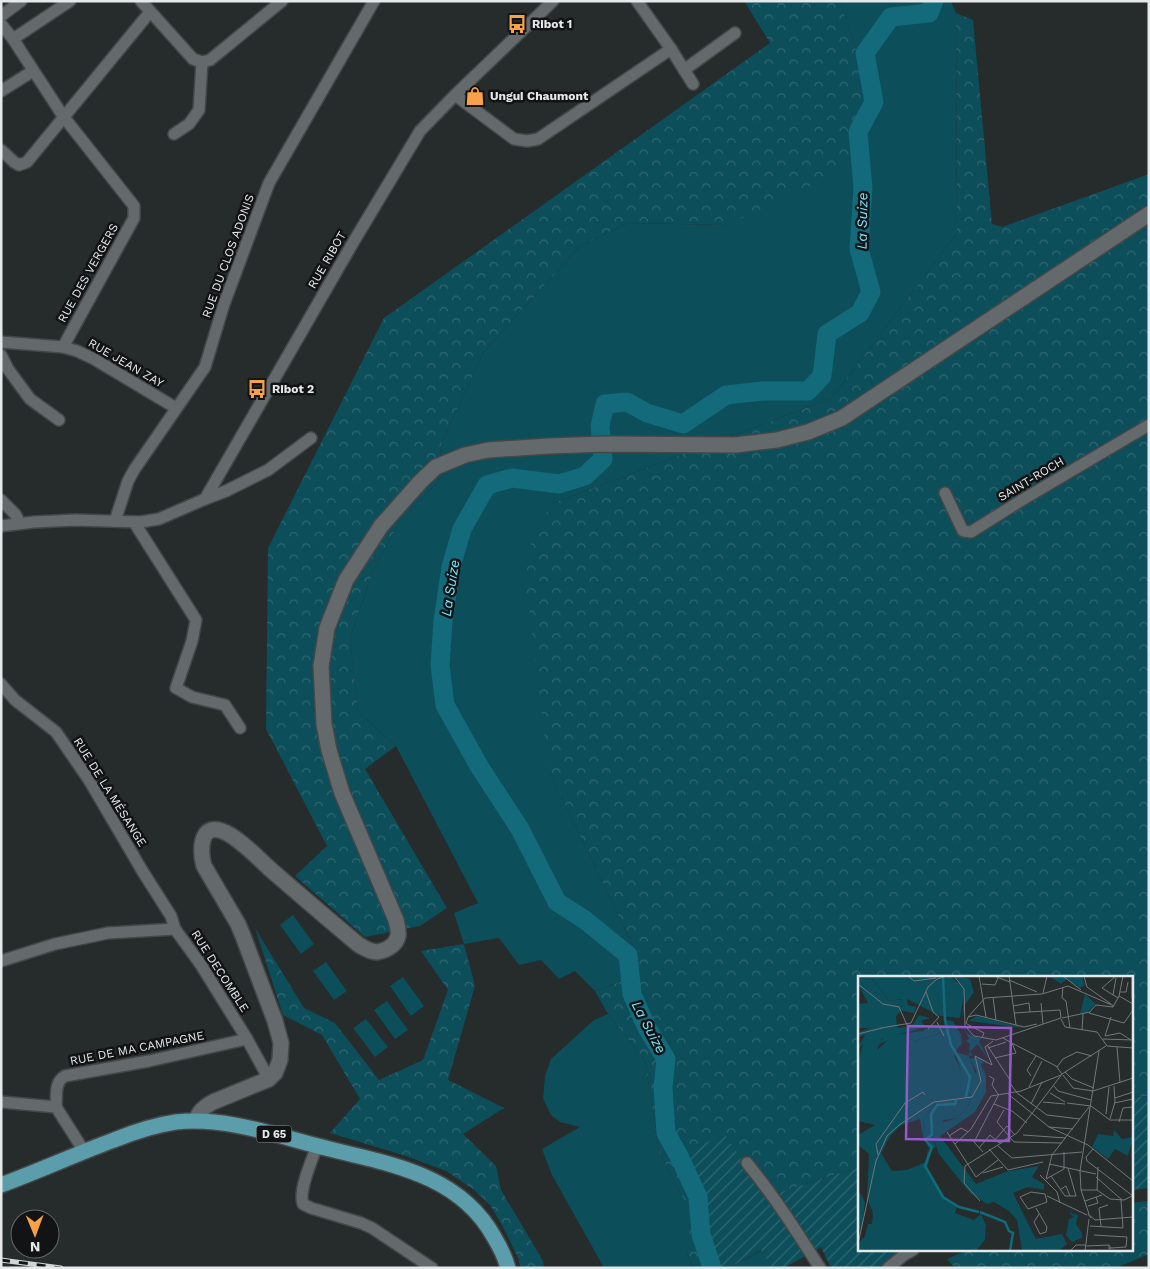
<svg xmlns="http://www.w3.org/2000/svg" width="1150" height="1269" viewBox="0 0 1150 1269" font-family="'Work Sans',sans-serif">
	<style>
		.grass { fill: #0c4e5a }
		.forest { fill: url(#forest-crowns) }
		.garden { fill: url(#garden-furrows) }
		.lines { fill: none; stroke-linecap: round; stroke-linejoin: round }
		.river { stroke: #126a7a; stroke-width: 19 }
		.street-casing { stroke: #434748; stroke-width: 14 }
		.secondary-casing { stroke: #434748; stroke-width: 18 }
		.primary-casing { stroke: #434748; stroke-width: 18 }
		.street { stroke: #64696b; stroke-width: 11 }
		.secondary { stroke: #64696b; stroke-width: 15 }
		.primary { stroke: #5c9dab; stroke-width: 15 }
		.rail-casing { stroke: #d1d5d6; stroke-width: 5 }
		.rail { stroke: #111314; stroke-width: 3; stroke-dasharray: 9; stroke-linecap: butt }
		.labels { text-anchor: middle; stroke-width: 5; stroke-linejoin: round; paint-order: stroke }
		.shield { fill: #111314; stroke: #a6a9aa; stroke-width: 1 }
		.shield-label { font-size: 11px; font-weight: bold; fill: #e6e9ea }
		.poi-label { font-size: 12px; font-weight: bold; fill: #e6e9ea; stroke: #111314; text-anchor: start }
		.street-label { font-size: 12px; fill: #e6e9ea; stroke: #111314 }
		.water-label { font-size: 14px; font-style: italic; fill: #7be6fe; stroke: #111314 }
		.inset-river { fill: none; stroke: #126a7a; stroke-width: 2.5 }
		.inset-road { fill: none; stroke: #737778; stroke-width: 1 }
		.view { fill: #965bca; fill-opacity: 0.15; stroke: #965bca; stroke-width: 2.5 }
		.inset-edge { fill: none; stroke: #e6e9ea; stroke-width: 2.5 }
	</style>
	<defs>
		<pattern id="forest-crowns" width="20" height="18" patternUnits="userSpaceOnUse" patternTransform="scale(1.25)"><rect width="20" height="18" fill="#0c4e5a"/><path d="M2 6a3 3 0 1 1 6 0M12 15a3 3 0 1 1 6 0" fill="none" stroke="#2f6872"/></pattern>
		<pattern id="garden-furrows" width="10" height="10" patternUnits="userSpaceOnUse" patternTransform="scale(1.25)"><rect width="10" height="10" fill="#0c4e5a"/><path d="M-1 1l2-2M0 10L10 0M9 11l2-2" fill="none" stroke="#2f6872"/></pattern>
	</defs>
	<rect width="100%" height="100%" fill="#262b2c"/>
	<g class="grass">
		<polygon points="840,1 951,1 956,13 957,233 832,398 551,504 549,771 636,952 625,980 595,991 575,971 559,979 541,960 519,965 499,938 464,944 454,913 478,903 396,746 358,712 350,638 373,571 399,522 438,482 441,445 483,353 580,246 628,223 727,225 857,53"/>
		<polygon points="293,915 314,944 301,954 280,925"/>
		<polygon points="326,962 347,991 334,1000 313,971"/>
		<polygon points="403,977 424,1006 411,1016 390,986"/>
		<polygon points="387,1001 408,1030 395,1039 374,1010"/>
		<polygon points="608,1014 645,1060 659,1152 686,1204 686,1251 693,1268 604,1268 552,1175 542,1149 580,1127 560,1122 551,1115 543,1098 545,1076 551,1059 594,1020"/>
		<polygon points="366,1019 388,1047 375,1057 353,1028"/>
		<polygon points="762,1250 772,1268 729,1268"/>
	</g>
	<g class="forest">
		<polygon points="744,1 840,1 857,53 863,101 849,168 727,225 628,223 580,246 483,353 441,445 438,482 399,522 373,571 350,638 358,712 396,746 365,769 447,908 420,926 365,937 295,876 327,846 266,729 268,548 384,318 770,43"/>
		<polygon points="956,13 973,20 992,224 1002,227 1149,174 1149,1096 1131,1097 1131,978 859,978 859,1167 768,1196 681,1155 701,1196 705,1233 718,1268 693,1268 686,1251 686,1204 659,1152 645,1060 608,1014 595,991 625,980 636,952 549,771 523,560 551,504 832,398 957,233"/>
		<polygon points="255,928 304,1008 335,1023 379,1080 423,1060 448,990 421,951 464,944 475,986 448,1080 504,1108 463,1134 496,1166 501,1190 543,1261 544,1268 520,1268 519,1260 502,1225 490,1205 473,1189 446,1171 406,1156 330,1133 360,1099 322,1035 283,1015"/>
		<polygon points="1149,1201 1149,1254 1116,1268 955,1268 947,1259 967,1250 1131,1250 1131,1203"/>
	</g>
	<g class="garden">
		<polygon points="1149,1096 1149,1188 1131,1190 1131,1097"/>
		<polygon points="724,1134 768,1196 859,1167 859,1250 903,1250 899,1252 881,1268 831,1268 821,1247 784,1268 772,1268 761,1250 729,1268 718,1268 705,1233 701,1196 681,1155"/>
	</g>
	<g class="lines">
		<polyline class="river" points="712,1268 701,1234 698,1197 679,1156 666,1133 663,1087 666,1059 647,1028 632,994 628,955 585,920 557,902 520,829 479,766 445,705 440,665 443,621 451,567 462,529 487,485 512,478 559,484 585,476 603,459 600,426 605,404 627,402 647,413 683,424 726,395 763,391 808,391 822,376 827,334 860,313 871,292 859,249 863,188 858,132 874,102 865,53 891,17 929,13 934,1"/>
		<g class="street-casing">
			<g id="street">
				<polyline points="141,1 193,59 202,62 210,60 282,1"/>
				<polyline points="637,1 671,49 693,84"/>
				<polyline points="1,16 21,1"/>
				<polyline points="1,24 13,39 63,116 134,206 134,218 63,347"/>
				<polyline points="13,39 70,1"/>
				<polyline points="684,70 735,33"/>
				<polyline points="1,91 33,71"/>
				<polyline points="455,95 514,139 527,141 538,139 671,49"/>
				<polyline points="174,134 189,124 199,110 202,62"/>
				<polyline points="1,150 14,162 19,165 27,162 150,12"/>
				<polyline points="1,342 63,347 77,351 94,359 176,408"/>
				<polyline points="1,355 8,369 30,399 59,420"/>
				<polyline points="945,493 963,531 971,532 1022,500 1149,425"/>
				<polyline points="205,499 226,491 268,470 311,438"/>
				<polyline points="1,500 15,514 20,523"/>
				<polyline points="115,521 128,481 134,470 205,367 224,304 269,183 374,1"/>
				<polyline points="134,522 196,620 192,641 176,688 192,697 225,705 240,728"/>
				<polyline points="1,526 34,522 75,520 140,522 159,519 205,499 354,241 420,131 455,95 553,1"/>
				<polyline points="1,684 15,700 56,732 89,780 143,872 171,916 175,929 201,965 247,1039 269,1079"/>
				<polyline points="1,961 55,944 108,933 175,929"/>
				<polyline points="1,1102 56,1107 84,1151"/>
				<path d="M56,1107c1,-11 -2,-25 9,-31l84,-15 98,-22"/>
				<path d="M317,1146c-5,14 -19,45 -14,58l8,4 50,15 11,5 60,40"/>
				<path d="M747,1163c27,33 50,69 73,105"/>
				<polyline points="888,1268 904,1255 913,1250"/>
			</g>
		</g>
		<g class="secondary-casing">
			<path id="secondary" d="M196,1121c3,-10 8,-14 17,-19l56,-23 6,-6 5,-13 1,-17 -6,-22 -32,-85 -5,-12 -34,-58c-4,-14 -5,-43 18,-35 15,5 36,27 48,38 30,26 59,51 89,76 5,3 12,7 18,7 9,-1 19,-7 21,-16 1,-5 -1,-11 -2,-16l-54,-127 -13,-43 -5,-26 -3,-58 6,-38 19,-48 35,-54 40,-45 15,-14 29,-12 23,-5 61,-4 57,-2 129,1 42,-5 31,-8 34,-14 307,-204"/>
		</g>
		<g class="primary-casing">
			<path id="primary" d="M1,1185c38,-14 75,-31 113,-45 20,-8 41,-15 62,-18 47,-5 93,11 138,23 66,18 143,25 180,92 6,10 11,20 14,31"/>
		</g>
		<use href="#street" class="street"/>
		<use href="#secondary" class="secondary"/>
		<use href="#primary" class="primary"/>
		<g class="rail-casing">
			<polyline id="rail" points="1,1260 61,1268"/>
		</g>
		<use href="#rail" class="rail"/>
	</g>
	<defs>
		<g id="bus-bare" transform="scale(1.5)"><path d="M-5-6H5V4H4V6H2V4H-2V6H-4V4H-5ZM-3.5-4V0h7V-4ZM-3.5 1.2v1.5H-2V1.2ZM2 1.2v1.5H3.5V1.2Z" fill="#f7a148" stroke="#111314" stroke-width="2.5" paint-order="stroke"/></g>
		<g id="shop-bare" transform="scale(1.5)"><path d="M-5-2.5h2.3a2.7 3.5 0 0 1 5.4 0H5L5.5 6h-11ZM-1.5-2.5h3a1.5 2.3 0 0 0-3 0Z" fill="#f7a148" stroke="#111314" stroke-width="2.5" paint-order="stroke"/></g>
	</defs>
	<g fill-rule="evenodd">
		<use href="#bus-bare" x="517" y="24"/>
		<use href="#shop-bare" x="475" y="96"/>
		<use href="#bus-bare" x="257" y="389"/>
	</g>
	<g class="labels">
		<rect class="shield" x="256.5" y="1125.5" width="35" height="17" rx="4"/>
		<g class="shield-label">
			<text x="274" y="1138">D 65</text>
		</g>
		<g class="poi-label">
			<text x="532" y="28">Ribot 1</text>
			<text x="490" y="100">Ungui Chaumont</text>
			<text x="272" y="393">Ribot 2</text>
		</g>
		<g class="street-label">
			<text transform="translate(228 256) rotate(-70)" y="4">RUE DU CLOS ADONIS</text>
			<text transform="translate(327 260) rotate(-60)" y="4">RUE RIBOT</text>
			<text transform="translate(88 273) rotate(-61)" y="4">RUE DES VERGERS</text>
			<text transform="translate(126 363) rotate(30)" y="4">RUE JEAN ZAY</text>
			<text transform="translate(1031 479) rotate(-31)" y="4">SAINT-ROCH</text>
			<text transform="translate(110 792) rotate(58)" y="4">RUE DE LA MÉSANGE</text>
			<text transform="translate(220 971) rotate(57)" y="4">RUE DECOMBLE</text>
			<text transform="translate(137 1048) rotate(-11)" y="4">RUE DE MA CAMPAGNE</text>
		</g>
		<g class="water-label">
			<text transform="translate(862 221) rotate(-89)" y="5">La Suize</text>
			<text transform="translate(450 588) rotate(-81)" y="5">La Suize</text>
			<text transform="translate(649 1027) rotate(62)" y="5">La Suize</text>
		</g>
	</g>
	<g transform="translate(858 976)">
		<rect width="275" height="275" fill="#262b2c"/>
		<path d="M12,0h80l10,8 4,11 -4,23 -20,-2 -33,-17 1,6 8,2 -1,6 -13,-2 -3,-7 3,-5 -13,2zM88,44l7,1 8,14 1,9 -6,6zM97,76l14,4 10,27 -13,26 -9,9 -13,2 -12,15 4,12 -6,3 -7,-12 1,-19 37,-48zM213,232v5l7,2 -2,9 6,9v5l-10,4 -6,-7 3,-16 5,-2 -4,-3z" fill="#0c4e5a"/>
		<path d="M0,0h12l19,25 16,-2 -6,5 4,5 -7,7 1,12 15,-2 7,-11 11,3 -9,3 5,6 -44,12 -5,11 10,-9h27l28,-8 4,5 4,-1 -6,-17 4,4 9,28 -3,3 7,16 -1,24 -25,9 -11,15 -1,19 -3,-19 -18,6 -11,10 -10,18 11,18 15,-1 19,-8 2,-14 2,9 -3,10 17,29 13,11 -2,6 19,7 7,-6 5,11 -1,15 -9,11h-118v-7l7,-8 3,-12h4l1,-11 -6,-15 2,-44 -11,-9v-10l17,-10 -17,-4v-60l5,-18 -5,8v-4l7,-12 -7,2v-4l11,-5h-11v-24l10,-1 -10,-18zM98,0l14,3 4,13 -9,13 -3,15 2,-25zM191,0h33l3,9 -5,3 -13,-9 -6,5zM118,40l49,12 -56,-7zM104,47l6,11 13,5 -2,3 9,16 -11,-14 -7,8 3,3 -4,1 1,-12 -4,-3 3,-2zM120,81l6,5 -3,3 5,10v17l-11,20 -35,24 36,48 32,-13 31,-5 -7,11 12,7v6l-16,-3 -15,6 23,46 26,-5 5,10 -9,7h-36l-5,-31 -8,-9 -15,-9 -7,2 -17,-11 -31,-39 -7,-19 1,-10 24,-7 9,-9 13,-26 -4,-9 2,-2 -7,-13zM0,213l7,13 -3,25 -4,4z" fill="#0c4e5a"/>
		<path d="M227,18l11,10 -8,8 -8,2zM256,154l8,9 11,-2 -5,19 -13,-7 -7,10 -16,-12 6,-13 15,2z" fill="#0c4e5a"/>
		<path d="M78,48l1,4 9,-2 4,11 -4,2 -4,-6 -28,8h-27l-10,4 9,-9 36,-5z" fill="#0c4e5a"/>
		<path class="inset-river" d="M85,1l2,43 6,25 19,32 -4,20M98,124l-1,4 -18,1 -6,9 1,21 -7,5 7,7 -7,19 18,31 16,10 20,5M122,236l25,10 4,9 4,2 -3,18"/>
		<path class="inset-road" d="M50,0l6,5 22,-3M96,0l10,13 1,37 9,10 22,4 65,-22M121,0l7,41M136,0l16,6M151,0l7,49M205,0l18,14M226,0l3,11 24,17M258,0l-14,12 16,10M151,4l28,12M0,8l25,20 16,3 8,18M124,8l13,1 3,-7M205,11l-1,11 4,3 4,27M68,16l7,20 6,5 -11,12M262,16h6l2,-10M185,17l4,-17M255,19l3,-17M261,20l14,8M135,21l3,23M274,22v-22M183,27l2,21M155,30l16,-3 1,9M156,37l46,-3 1,8M231,37l7,-8 17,2 6,-11 4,-20M231,37l35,10 9,-13M110,41l17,-19 57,-4 26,-8 46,20M253,41l-6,19 15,-3 11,7M204,42l28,-6M203,43l4,8 32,5 10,14M79,46l7,14M108,48l2,-7 8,-2 48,12 13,-3M109,48l17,9 -2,5M23,52l30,-5 17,-36 9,-8 10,-3M224,54l1,-16M0,58l24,-6M245,63l30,1M154,67l44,23 6,8M129,69l23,35M249,70l26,2M259,71l3,36M130,72l18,-6M153,79l-1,28 7,10 30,22 33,4M137,82l21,-5 -4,-10 -9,-5M134,89l-7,-18 8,-6M199,91l6,-8 14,-7 15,4M207,96l7,7 22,9M205,99l10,13 20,3 40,-13M131,100l5,3 -2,6 6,9M173,100l-4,-6 9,-14M196,110l4,5 33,9M171,111l13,-26M192,117l15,9M150,118l41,33 39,18 45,36M257,122l18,-6M185,126l22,2M209,127l24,3 19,14h23M256,127l19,-4M136,128l18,7 15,12M173,128l11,-22M146,134l-7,12 17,20 48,1M248,138l3,-27M252,143l5,-17 -1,-16M261,146l4,-14 10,-1M191,151l24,2M89,156l29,45 22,-17M165,159l43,3M91,160l12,-8 7,4M137,164l12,-14 8,9M97,168l16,-15 20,-33 30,-5 40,-16M140,170l14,12 70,-6M121,172l11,-13 9,8 9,-5M131,173l19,21 35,-8M235,173l-7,8 1,4 46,35M125,176l-9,-10 25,-48M20,179l-2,-11 29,-41 18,-11 2,3M191,188l47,10M125,197l20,-6M182,199l17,17 3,11M193,200l14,20h11l-8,-28M238,201l26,23M188,203l6,-24 37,-48M188,203l18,-10v-17M203,213l5,-3 4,10M223,214h16M239,214l13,9 14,1 8,-4M239,214l1,-23M173,216l14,2 2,8 -19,7 -8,-12zM189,220l40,19M122,225l-16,-18 1,-17 52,-33 45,-59 44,-28M227,225l17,-6M230,230l10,-3 -2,-6M178,232l11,19 -1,5 -6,2 -6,-12 5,-8M231,238l-8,-24 -1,-19 19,-120M233,242l-3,-4 7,6 38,-3M232,250l33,2 -2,-28M243,250l-2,-18 9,-3M236,259l33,2 -1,10 -15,1 -2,-3v4l2,-1M0,268l18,-83 11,-25 12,-11 35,-23 38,-5 9,-16 -6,-25 17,9M227,270l24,-1M212,275l6,-6h9M227,275l4,-32"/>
		<path class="view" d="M50,50l103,2 -2,113 -103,-2z"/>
		<rect width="275" height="275" class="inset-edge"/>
	</g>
	<rect width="1150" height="1269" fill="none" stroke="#e6e9ea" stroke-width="5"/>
	<g transform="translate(35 1234) rotate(179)"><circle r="24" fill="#111314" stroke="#66696a"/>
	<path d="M0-4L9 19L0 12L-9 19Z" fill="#f7a148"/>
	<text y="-8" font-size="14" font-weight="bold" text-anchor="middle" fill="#e6e9ea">N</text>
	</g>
</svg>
